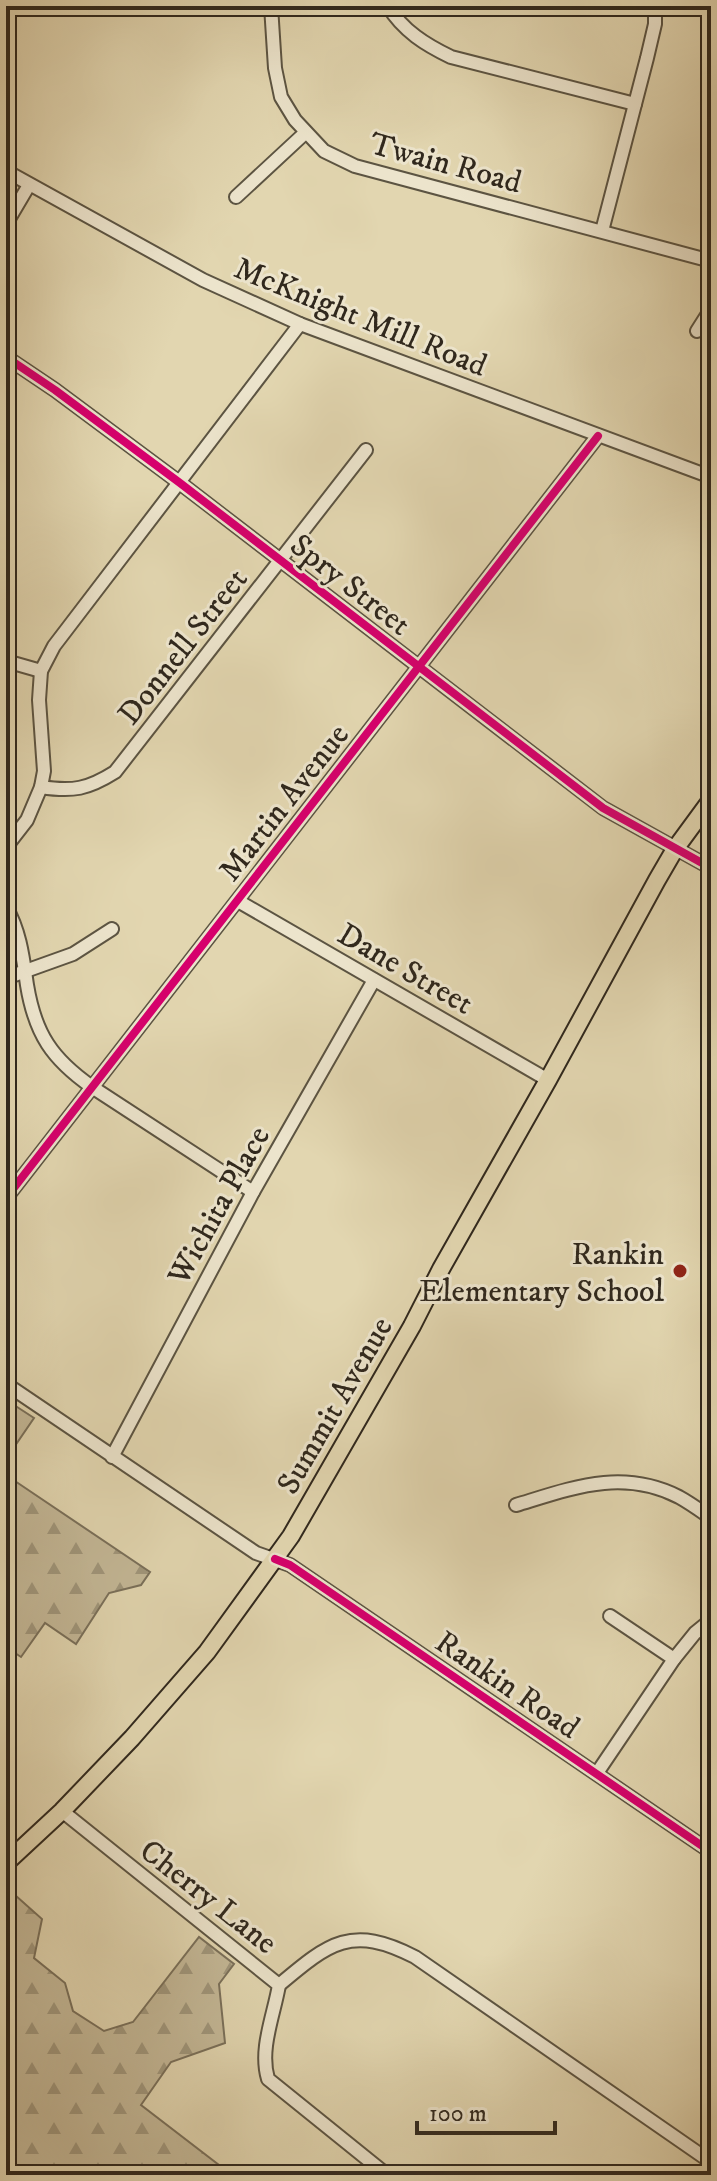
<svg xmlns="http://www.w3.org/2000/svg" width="717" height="2181" viewBox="0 0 717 2181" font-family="'IM FELL DW Pica',serif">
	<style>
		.forest { fill: url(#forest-firs); stroke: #7a705a; stroke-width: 2 }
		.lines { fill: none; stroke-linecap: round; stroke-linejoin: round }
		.minor-casing { stroke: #5c5442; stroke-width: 16 }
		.major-casing { stroke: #30281d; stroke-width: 20 }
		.minor { stroke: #ece4cc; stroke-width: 12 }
		.major { stroke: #e2d6b0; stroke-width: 16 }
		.cycleway-casing { stroke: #ece4cc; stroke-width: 13 }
		.cycleway { stroke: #d6006c; stroke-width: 8 }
		.poi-dot { fill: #8f2418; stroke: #ece4cc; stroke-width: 3 }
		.labels { text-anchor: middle; stroke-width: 6; stroke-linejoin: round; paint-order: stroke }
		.street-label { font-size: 32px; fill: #30281d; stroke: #ece4cc }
		.poi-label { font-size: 32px; fill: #30281d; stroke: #ece4cc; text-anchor: end }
	</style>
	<defs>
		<pattern id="forest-firs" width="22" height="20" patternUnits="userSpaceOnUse" patternTransform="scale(2)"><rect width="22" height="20" fill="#c4b897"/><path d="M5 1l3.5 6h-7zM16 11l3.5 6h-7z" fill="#a0967b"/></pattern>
	</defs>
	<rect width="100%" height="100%" fill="#e2d6b0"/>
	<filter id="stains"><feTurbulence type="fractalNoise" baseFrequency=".0025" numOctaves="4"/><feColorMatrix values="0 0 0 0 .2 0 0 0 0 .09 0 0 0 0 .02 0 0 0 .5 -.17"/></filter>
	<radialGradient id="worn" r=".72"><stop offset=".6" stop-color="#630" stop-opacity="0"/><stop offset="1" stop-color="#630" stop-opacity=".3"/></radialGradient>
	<g class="forest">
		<polygon points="11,1403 34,1418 6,1459 6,1410"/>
		<polygon points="6,1475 150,1572 141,1585 109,1593 76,1644 45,1623 21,1657 9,1649 6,1652"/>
		<polygon points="6,1887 42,1919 34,1958 65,1983 73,2011 104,2031 133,2022 199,1937 234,1964 219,1984 225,2043 171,2062 141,2105 232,2175 6,2175"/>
	</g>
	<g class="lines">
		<g class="minor-casing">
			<g id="minor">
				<polyline points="271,6 275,68 281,97 295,120 324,151 355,166 711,261"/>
				<path d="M388,6c15,25 38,39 63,51l184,47"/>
				<polyline points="6,171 203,280 300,324 711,477"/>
				<polyline points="236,197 305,133"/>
				<polyline points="6,224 29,185"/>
				<polyline points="602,231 647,58 655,24 655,6"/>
				<polyline points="697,331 711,309"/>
				<polyline points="6,357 55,390 180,483 603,808 711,868"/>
				<polyline points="6,661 41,671"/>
				<path d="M41,787c32,5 47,2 74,-15l251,-322"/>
				<polyline points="6,847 27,820 41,787 44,771 39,700 41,671 54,646 300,324"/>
				<polyline points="238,901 548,1080"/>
				<path d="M6,907c14,24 17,51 21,78 8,49 25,74 65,102l161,105"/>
				<polyline points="6,978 73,954 112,929"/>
				<polyline points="6,1198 598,436"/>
				<polyline points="6,1384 256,1553 290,1565 711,1852"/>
				<polyline points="112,1457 253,1192 374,980"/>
				<path d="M516,1505c56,-17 106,-37 163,-8 11,6 22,14 32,21"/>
				<polyline points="610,1616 674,1659"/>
				<polyline points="597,1773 674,1659 695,1633 711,1620"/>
				<path d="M62,1811l217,174c-5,30 -20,64 -11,94l119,96"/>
				<path d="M279,1985c50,-42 72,-61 136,-28l296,205"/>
			</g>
		</g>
		<g class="major-casing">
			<polyline id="major" points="6,1863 62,1811 132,1738 207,1652 291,1536 412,1326 441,1269 548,1080 657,880 675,849 711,800"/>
		</g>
		<use href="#minor" class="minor"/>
		<use href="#major" class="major"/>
		<g class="cycleway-casing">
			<g id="cycleway">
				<polyline points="6,357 55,390 180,483 603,808 711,868"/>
				<polyline points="6,1198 598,436"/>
				<polyline points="275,1559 290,1565 711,1852"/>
			</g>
		</g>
		<use href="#cycleway" class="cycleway"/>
	</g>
	<circle class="poi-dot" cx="680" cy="1271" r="8"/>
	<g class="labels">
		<g class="street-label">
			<text transform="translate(446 162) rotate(15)" y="11">Twain Road</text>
			<text transform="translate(361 316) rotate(22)" y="11">McKnight Mill Road</text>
			<text transform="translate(351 584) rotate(38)" y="11">Spry Street</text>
			<text transform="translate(182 646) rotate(-52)" y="11">Donnell Street</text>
			<text transform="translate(283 802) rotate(-52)" y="11">Martin Avenue</text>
			<text transform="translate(406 968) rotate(30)" y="11">Dane Street</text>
			<text transform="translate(218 1205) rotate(-61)" y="11">Wichita Place</text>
			<text transform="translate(334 1405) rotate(-60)" y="11">Summit Avenue</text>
			<text transform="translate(508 1684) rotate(34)" y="11">Rankin Road</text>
			<text transform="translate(209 1896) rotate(38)" y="11">Cherry Lane</text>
		</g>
		<g class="poi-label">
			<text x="664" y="1264">Rankin<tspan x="664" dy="37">Elementary School</tspan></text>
		</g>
	</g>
	<rect width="717" height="2181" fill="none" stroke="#e2d6b0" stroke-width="32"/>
	<rect x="8" y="8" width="701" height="2165" fill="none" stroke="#30281d" stroke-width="4"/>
	<rect x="16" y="16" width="685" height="2149" fill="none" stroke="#30281d" stroke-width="2"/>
	<path d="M417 2121v12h138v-12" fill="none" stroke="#30281d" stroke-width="4"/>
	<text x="429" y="2121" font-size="24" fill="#30281d" stroke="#ece4cc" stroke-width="6" paint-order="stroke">100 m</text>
	<rect width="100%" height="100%" filter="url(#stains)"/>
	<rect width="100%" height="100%" fill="url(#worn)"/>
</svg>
